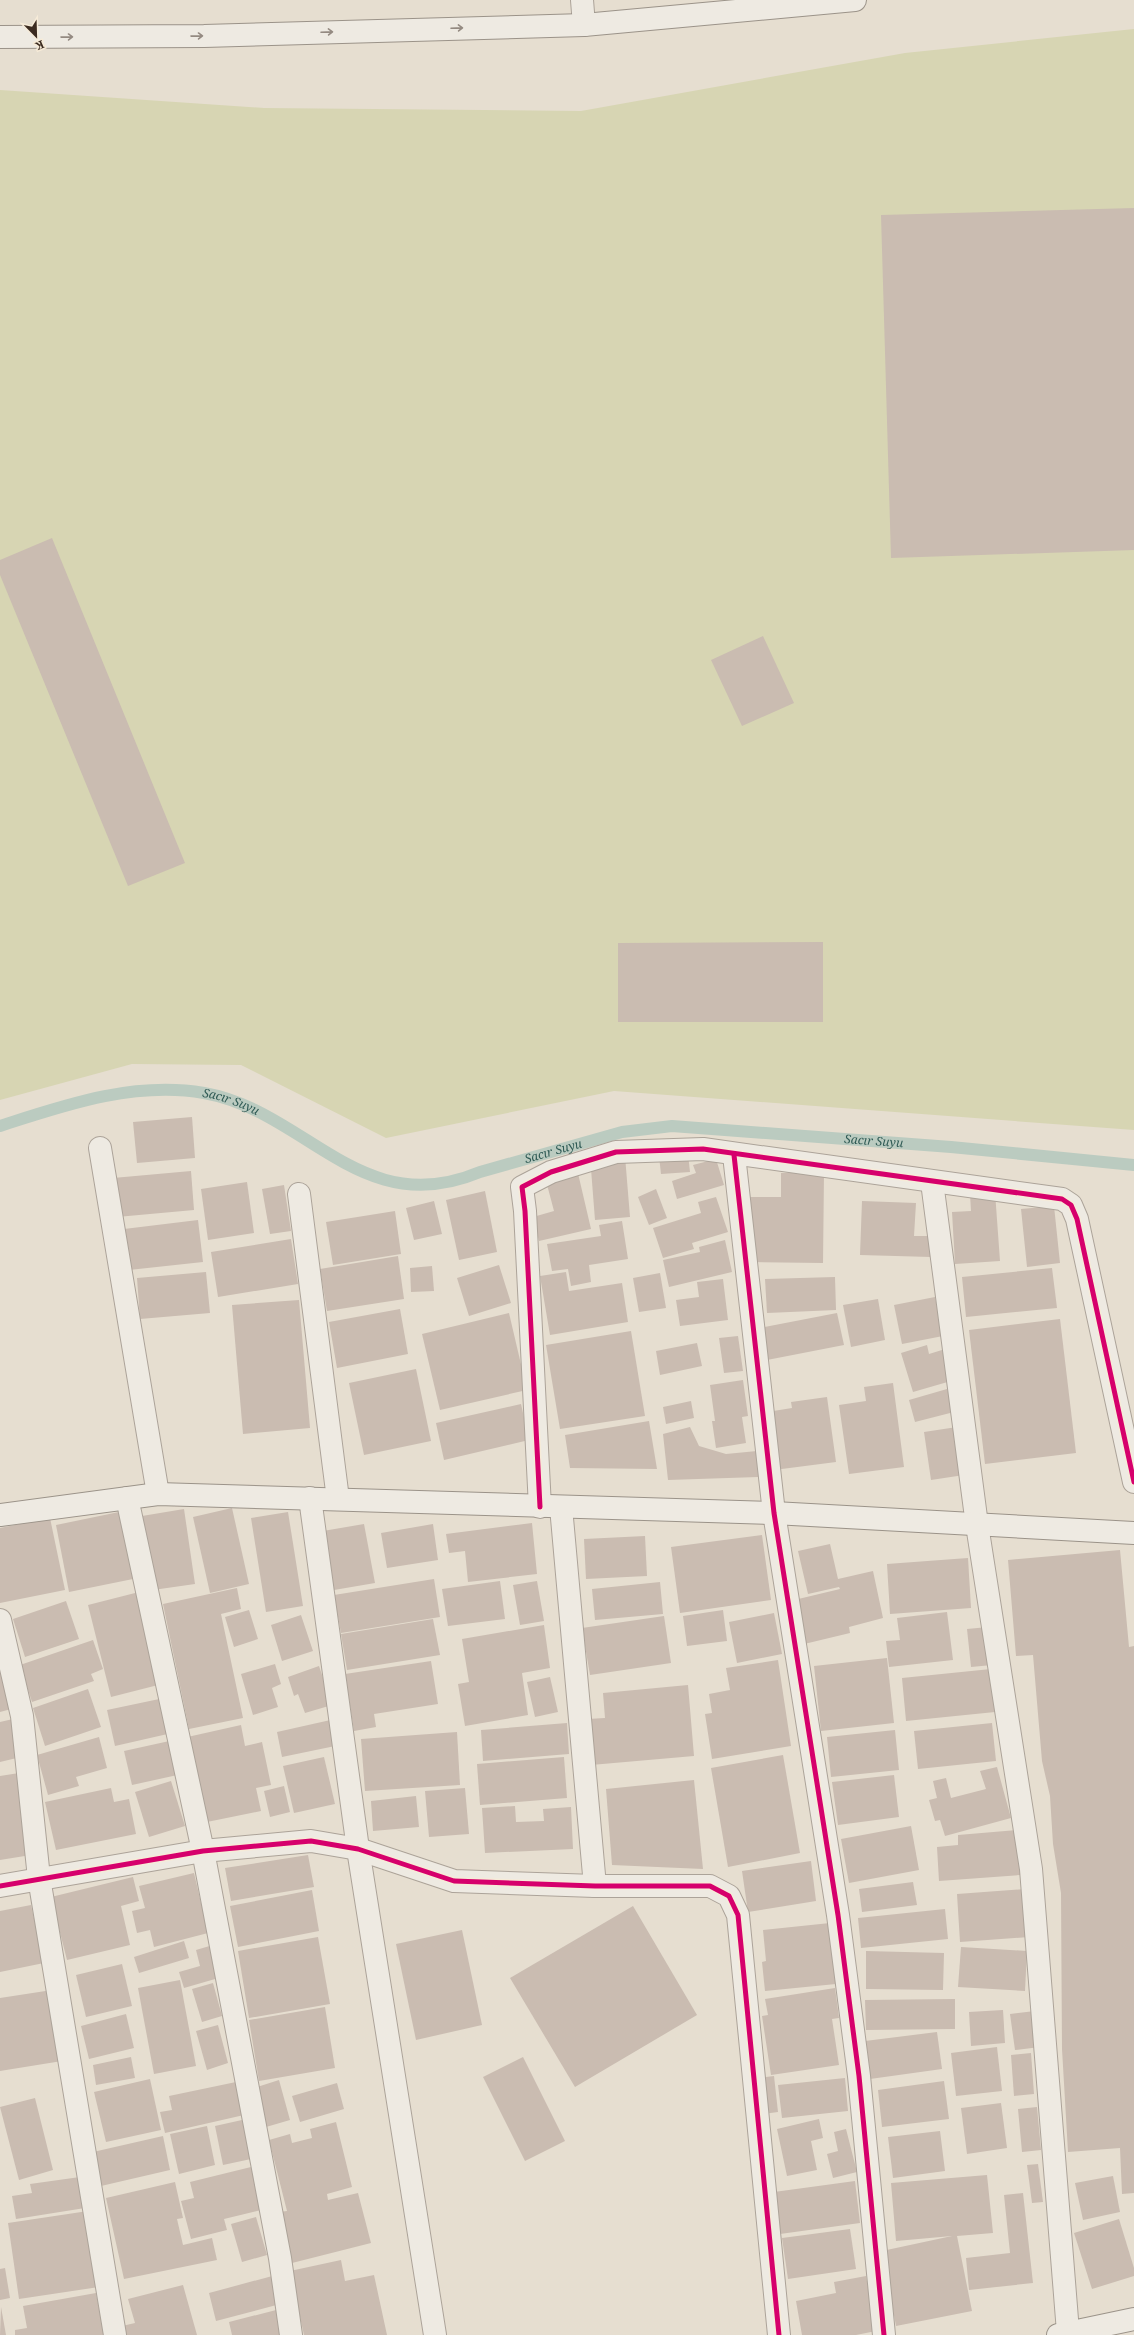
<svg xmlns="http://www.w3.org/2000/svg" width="1134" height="2335" viewBox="0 0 1134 2335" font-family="'Noto Serif',serif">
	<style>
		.green { fill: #d7d5b3 }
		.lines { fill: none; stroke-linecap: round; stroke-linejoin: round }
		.stream { stroke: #bbcbc0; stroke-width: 12 }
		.building { fill: #cabcb1 }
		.street-casing { stroke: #aca399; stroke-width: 24 }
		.secondary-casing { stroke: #9b9389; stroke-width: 24 }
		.street { stroke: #eeeae2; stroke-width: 22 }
		.secondary { stroke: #eeeae2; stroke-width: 22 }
		.cycleway-casing { stroke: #f6ebd8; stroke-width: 8 }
		.cycleway { stroke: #d6006c; stroke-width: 5 }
		.oneway { stroke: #948a81 }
		.labels { text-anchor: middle; stroke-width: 3; stroke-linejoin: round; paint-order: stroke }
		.water-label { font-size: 12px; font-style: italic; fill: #305b55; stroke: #f6ebd8 }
	</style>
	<rect width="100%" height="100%" fill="#e6ded0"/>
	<polygon class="green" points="1134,29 1134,1130 614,1091 386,1138 241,1065 132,1064 0,1100 0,90 264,108 581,111 905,53"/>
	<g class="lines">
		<path class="stream" id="s1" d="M0,1126c65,-21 134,-45 204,-33 103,18 157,129 276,79l142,-40 50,-6 279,21 183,18"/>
	</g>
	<g class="building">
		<polygon points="1134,208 1134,550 891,558 881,215"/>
		<polygon points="52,538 185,863 128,886 0,575 0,560"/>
		<polygon points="763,636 794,703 742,726 711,660"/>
		<polygon points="823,942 823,1022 618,1022 618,943"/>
		<polygon points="192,1117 195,1158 137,1163 133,1122"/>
		<polygon points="688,1154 690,1172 661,1174 659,1156"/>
		<polygon points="625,1156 630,1217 595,1220 591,1169"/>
		<polygon points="716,1159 724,1185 677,1199 672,1181 696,1173 693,1165"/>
		<polygon points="577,1169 591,1229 539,1241 533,1217 554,1211 545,1177"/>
		<polygon points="191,1171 194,1210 117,1217 113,1178"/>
		<polygon points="781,1173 824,1173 823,1263 747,1262 747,1197 781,1197"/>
		<polygon points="247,1182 254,1233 208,1240 201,1189"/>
		<polygon points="284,1185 291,1231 270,1234 262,1189"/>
		<polygon points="656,1189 667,1218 649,1225 638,1197"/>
		<polygon points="485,1191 497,1252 459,1260 446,1200"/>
		<polygon points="995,1192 1000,1261 955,1264 952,1212 971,1211 970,1194"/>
		<polygon points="716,1197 728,1232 692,1243 694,1249 663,1258 653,1228 701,1213 698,1202"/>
		<polygon points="434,1201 442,1234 414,1240 406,1208"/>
		<polygon points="862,1201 916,1203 914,1236 931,1236 931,1257 860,1255"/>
		<polygon points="1054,1206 1060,1263 1027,1267 1021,1209"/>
		<polygon points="395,1211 401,1254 333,1265 326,1222"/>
		<polygon points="198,1220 203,1262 129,1270 124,1229"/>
		<polygon points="622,1221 628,1259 589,1265 591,1282 571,1286 568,1269 552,1271 547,1244 601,1236 599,1225"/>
		<polygon points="291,1239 298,1284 218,1297 211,1252"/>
		<polygon points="725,1240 732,1272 669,1287 663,1260 700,1252 699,1247"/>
		<polygon points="398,1256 404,1299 327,1311 320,1269"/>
		<polygon points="499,1265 511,1303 469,1316 457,1278"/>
		<polygon points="432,1266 434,1291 411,1292 410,1268"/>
		<polygon points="1052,1268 1057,1308 966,1317 962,1277"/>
		<polygon points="206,1272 210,1313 140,1319 137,1278"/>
		<polygon points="566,1272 569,1291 622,1283 628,1322 550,1335 540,1276"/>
		<polygon points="660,1273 666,1308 639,1312 633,1278"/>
		<polygon points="835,1277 836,1310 767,1313 765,1279"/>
		<polygon points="723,1279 728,1320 680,1326 676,1300 699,1297 697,1282"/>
		<polygon points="935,1297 943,1336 902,1344 894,1305"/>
		<polygon points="878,1299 885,1340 851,1347 843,1305"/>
		<polygon points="299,1300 310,1428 243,1434 232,1305"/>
		<polygon points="400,1309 408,1354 337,1368 329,1322"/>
		<polygon points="509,1313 527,1390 440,1410 422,1334"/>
		<polygon points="837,1313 844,1345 767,1360 760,1328"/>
		<polygon points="1060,1319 1076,1453 985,1464 969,1330"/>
		<polygon points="631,1331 645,1416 560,1429 546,1345"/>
		<polygon points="738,1336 743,1371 724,1373 719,1338"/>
		<polygon points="697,1343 702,1366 660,1375 656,1351"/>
		<polygon points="927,1345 929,1354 942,1350 951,1381 913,1392 901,1353"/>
		<polygon points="416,1369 431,1441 364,1455 349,1383"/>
		<polygon points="743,1380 748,1416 742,1417 746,1443 716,1448 712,1421 715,1421 710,1385"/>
		<polygon points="893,1383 904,1467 849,1474 839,1405 866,1401 864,1387"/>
		<polygon points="947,1389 954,1412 915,1422 909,1400"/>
		<polygon points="827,1397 836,1462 774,1470 767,1412 792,1408 791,1402"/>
		<polygon points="691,1401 694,1418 666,1424 663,1407"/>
		<polygon points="521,1404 529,1440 444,1460 436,1423"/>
		<polygon points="649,1421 657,1469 570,1468 565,1435"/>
		<polygon points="690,1427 699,1446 726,1454 757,1451 758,1477 668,1480 663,1434"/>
		<polygon points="957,1427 964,1475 931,1480 924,1432"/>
		<polygon points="232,1508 249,1584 210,1593 193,1517"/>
		<polygon points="184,1509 195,1584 153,1590 142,1516"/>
		<polygon points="119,1512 133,1579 69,1592 56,1525"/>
		<polygon points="288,1512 303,1606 266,1612 251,1518"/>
		<polygon points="50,1518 65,1590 0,1603 0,1528"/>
		<polygon points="532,1523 537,1574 468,1582 465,1551 449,1553 446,1534"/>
		<polygon points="364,1524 375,1583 334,1590 323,1531"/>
		<polygon points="433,1524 438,1560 387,1568 381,1533"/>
		<polygon points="762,1535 771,1600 680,1613 671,1547"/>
		<polygon points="645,1536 647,1576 586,1579 584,1539"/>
		<polygon points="830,1544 838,1579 873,1571 883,1618 849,1627 850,1633 800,1645 790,1601 840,1589 839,1587 808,1594 798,1551"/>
		<polygon points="1120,1550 1129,1647 1134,1646 1134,2193 1122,2194 1120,2148 1068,2152 1062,2049 1061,1893 1053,1844 1050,1796 1042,1761 1033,1655 1016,1656 1008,1560"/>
		<polygon points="968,1558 971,1608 890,1614 887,1564"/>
		<polygon points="434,1579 440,1617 341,1633 334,1595"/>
		<polygon points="500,1581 505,1619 448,1626 442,1589"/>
		<polygon points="537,1581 544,1621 520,1625 513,1585"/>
		<polygon points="660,1582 663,1614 595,1620 592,1589"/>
		<polygon points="237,1588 241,1609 221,1614 243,1718 189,1729 163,1604"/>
		<polygon points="139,1592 162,1684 111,1697 88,1605"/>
		<polygon points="66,1601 79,1639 25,1657 13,1619"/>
		<polygon points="249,1610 258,1639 234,1647 225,1617"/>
		<polygon points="723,1610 727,1641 687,1646 683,1616"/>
		<polygon points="947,1612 953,1660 889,1667 886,1641 900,1640 897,1618"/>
		<polygon points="774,1613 782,1654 737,1663 729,1622"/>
		<polygon points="301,1615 313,1651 282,1661 271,1625"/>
		<polygon points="664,1616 671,1663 590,1675 582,1628"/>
		<polygon points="433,1619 440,1655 347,1670 341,1634"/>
		<polygon points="544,1625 550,1668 522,1673 528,1715 465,1726 458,1684 469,1682 462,1639"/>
		<polygon points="988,1627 992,1665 971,1667 967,1629"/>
		<polygon points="93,1640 103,1669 91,1674 94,1681 32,1702 20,1665"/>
		<polygon points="887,1658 894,1723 821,1731 814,1666"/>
		<polygon points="778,1660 791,1746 712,1759 705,1714 712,1713 709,1694 730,1690 726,1668"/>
		<polygon points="431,1661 438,1704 374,1714 376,1727 354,1731 345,1674"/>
		<polygon points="275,1664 281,1684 272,1688 278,1707 253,1715 241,1674"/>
		<polygon points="319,1666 332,1705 305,1713 298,1694 294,1696 288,1677"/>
		<polygon points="991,1669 995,1712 906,1721 902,1678"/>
		<polygon points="0,1670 3,1670 15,1708 0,1712"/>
		<polygon points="550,1677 558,1712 535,1717 527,1682"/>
		<polygon points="688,1685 694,1756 591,1765 588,1719 605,1718 603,1693"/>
		<polygon points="88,1689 101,1727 45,1746 33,1708"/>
		<polygon points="164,1698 172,1733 115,1746 107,1710"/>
		<polygon points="13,1719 21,1757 0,1762 0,1722"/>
		<polygon points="335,1719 340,1745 282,1757 277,1732"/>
		<polygon points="567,1723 569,1754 483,1761 481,1730"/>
		<polygon points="992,1723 996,1761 918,1769 914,1731"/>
		<polygon points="241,1725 245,1746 262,1742 271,1785 256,1788 261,1811 202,1823 183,1738"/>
		<polygon points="895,1730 899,1770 831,1777 827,1737"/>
		<polygon points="457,1732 460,1785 365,1791 361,1739"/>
		<polygon points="99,1737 107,1768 76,1777 79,1786 48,1795 37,1755"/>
		<polygon points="174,1740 182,1774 132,1785 124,1751"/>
		<polygon points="783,1755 800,1853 728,1867 711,1768"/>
		<polygon points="324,1757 335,1804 294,1813 283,1766"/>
		<polygon points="564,1757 567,1798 480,1805 477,1764"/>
		<polygon points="997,1767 1011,1818 945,1836 940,1820 935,1821 929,1800 937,1798 933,1781 946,1778 951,1798 986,1789 980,1771"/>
		<polygon points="19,1773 31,1855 0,1860 0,1776"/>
		<polygon points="894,1775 899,1817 838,1825 832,1782"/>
		<polygon points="694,1780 703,1869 612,1865 606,1789"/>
		<polygon points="171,1781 185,1826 149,1837 135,1792"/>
		<polygon points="284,1786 290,1812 270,1817 264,1791"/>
		<polygon points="111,1788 114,1802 129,1799 136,1834 56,1850 45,1802"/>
		<polygon points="465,1788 469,1834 429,1837 425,1791"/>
		<polygon points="416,1796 419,1827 373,1831 371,1801"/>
		<polygon points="515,1806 516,1822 544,1821 543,1809 571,1807 573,1849 485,1853 482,1808"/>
		<polygon points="911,1826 919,1870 849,1883 841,1839"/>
		<polygon points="1017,1830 1020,1875 939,1881 937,1847 958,1845 958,1835"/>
		<polygon points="308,1855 314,1887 231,1901 225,1868"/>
		<polygon points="811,1861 816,1901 748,1912 742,1871"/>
		<polygon points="194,1873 208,1933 154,1947 150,1930 137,1933 132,1911 145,1908 139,1886"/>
		<polygon points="133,1877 139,1901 121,1906 130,1945 67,1960 51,1897"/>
		<polygon points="913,1882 917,1905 862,1912 859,1889"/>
		<polygon points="1025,1889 1029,1937 960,1942 957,1894"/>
		<polygon points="312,1890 319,1931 238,1947 230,1906"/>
		<polygon points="31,1905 44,1963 0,1972 0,1911"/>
		<polygon points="633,1906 697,2015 575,2087 510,1978"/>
		<polygon points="945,1909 948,1939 861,1948 858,1918"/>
		<polygon points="830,1923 836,1984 765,1991 762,1962 766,1961 763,1930"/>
		<polygon points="462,1930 482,2025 416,2040 396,1944"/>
		<polygon points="318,1937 330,2004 249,2018 238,1951"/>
		<polygon points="184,1941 189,1958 139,1973 134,1957"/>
		<polygon points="213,1945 222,1977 184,1988 179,1972 200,1966 196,1950"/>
		<polygon points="961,1947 1027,1951 1025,1991 958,1987"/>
		<polygon points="866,1951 944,1953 943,1990 866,1989"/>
		<polygon points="122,1964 132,2006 86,2017 76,1975"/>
		<polygon points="180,1980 196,2066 154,2074 138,1988"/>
		<polygon points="213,1983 222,2016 202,2022 192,1989"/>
		<polygon points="835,1988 839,2018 832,2019 839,2065 771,2075 762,2016 768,2015 765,1999"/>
		<polygon points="52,1990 62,2061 0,2071 0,1998"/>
		<polygon points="955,1999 955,2029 866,2030 865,2000"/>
		<polygon points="325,2007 335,2068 259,2081 249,2020"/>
		<polygon points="1003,2010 1005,2043 971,2046 969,2012"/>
		<polygon points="1035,2011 1040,2047 1015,2050 1010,2014"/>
		<polygon points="126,2014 134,2048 89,2059 81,2026"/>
		<polygon points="218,2025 228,2063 207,2070 196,2031"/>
		<polygon points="937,2032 942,2069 870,2079 865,2041"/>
		<polygon points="997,2047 1002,2091 956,2096 951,2053"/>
		<polygon points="1031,2053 1034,2094 1014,2096 1011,2055"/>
		<polygon points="131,2057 135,2078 96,2085 93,2065"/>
		<polygon points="523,2057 565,2141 525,2161 483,2077"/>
		<polygon points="774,2076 778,2112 763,2114 759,2078"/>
		<polygon points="845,2078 848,2111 782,2118 778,2085"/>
		<polygon points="150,2079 161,2130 106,2142 94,2092"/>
		<polygon points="279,2080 290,2120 266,2127 254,2088"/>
		<polygon points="944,2081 949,2119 882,2127 878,2090"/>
		<polygon points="236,2082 244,2115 165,2133 160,2112 172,2110 169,2096"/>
		<polygon points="337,2083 344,2109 300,2122 292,2096"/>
		<polygon points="35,2098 53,2170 19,2180 0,2107"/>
		<polygon points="1001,2103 1007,2148 967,2154 961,2108"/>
		<polygon points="1037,2107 1041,2150 1022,2152 1018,2109"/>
		<polygon points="819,2119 823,2138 811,2141 817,2170 787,2176 777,2129"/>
		<polygon points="242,2120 251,2159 223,2165 215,2126"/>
		<polygon points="336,2122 352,2187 327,2194 328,2200 358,2193 371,2243 292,2263 279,2212 287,2211 269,2140 290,2134 292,2143 312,2138 310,2129"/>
		<polygon points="207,2126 215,2165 179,2174 170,2134"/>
		<polygon points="846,2129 857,2172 833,2178 827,2154 838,2151 834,2132"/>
		<polygon points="940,2131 945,2171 893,2178 888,2137"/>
		<polygon points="163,2136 170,2170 101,2186 93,2152"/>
		<polygon points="1038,2164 1043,2202 1032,2203 1027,2165"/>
		<polygon points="251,2167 261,2210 224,2219 227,2230 191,2239 181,2201 194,2198 190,2182"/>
		<polygon points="987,2175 993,2233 957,2236 972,2311 896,2326 882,2251 952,2236 896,2241 891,2183"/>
		<polygon points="1113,2176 1120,2212 1083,2220 1075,2183"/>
		<polygon points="80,2177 85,2208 16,2219 12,2196 32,2193 30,2184"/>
		<polygon points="855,2181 860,2223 780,2234 774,2192"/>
		<polygon points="175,2182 183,2218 177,2219 183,2245 212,2238 217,2260 124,2279 106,2198"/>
		<polygon points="1023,2193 1033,2283 969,2290 966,2258 1010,2253 1004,2195"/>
		<polygon points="88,2211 99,2287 19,2299 8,2223"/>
		<polygon points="256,2217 267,2255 242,2262 231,2224"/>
		<polygon points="1119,2219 1134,2268 1134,2276 1092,2289 1074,2233"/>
		<polygon points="850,2229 856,2269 788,2279 782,2238"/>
		<polygon points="341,2260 345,2281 374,2275 387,2335 304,2335 290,2271"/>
		<polygon points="5,2268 10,2298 0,2300 0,2269"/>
		<polygon points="276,2275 284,2303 216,2321 209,2293"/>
		<polygon points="866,2276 876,2331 856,2335 802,2335 796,2301 836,2293 834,2282"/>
		<polygon points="183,2285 197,2335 125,2335 122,2326 135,2323 128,2299"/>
		<polygon points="96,2293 104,2335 15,2335 15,2330 27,2328 23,2306"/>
		<polygon points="1,2307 6,2335 0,2335"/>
		<polygon points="280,2309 286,2335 232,2335 229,2322"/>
	</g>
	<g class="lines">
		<g class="street-casing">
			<g id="street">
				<polyline points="582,0 584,25"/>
				<polyline points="100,1148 158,1494"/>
				<polyline points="734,1155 774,1513 838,1915 859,2076 884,2335"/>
				<polyline points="932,1182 977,1525 1031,1869 1068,2332"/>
				<polyline points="299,1194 338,1499"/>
				<polyline points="127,1498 203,1851 280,2258 291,2335"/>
				<polyline points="310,1498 358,1849 435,2335"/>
				<polyline points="540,1507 525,1211 522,1187 551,1172 616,1152 703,1149 1062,1199 1071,1205 1077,1219 1134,1482"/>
				<polyline points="561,1507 595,1886"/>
				<polyline points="0,1620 22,1716 39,1878 115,2335"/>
				<polyline points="0,1886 203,1851 311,1841 358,1849 454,1881 595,1886 710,1886 729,1896 738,1915 779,2335"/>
			</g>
		</g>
		<g class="secondary-casing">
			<g id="secondary">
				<polyline points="0,37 204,36 584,25 855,0"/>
				<polyline points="0,1515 158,1494 774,1513 1134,1533"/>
				<polyline points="1058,2335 1134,2319"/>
			</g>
		</g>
		<use href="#street" class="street"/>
		<use href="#secondary" class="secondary"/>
		<g class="cycleway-casing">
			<g id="cycleway">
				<polyline points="734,1155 774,1513 838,1915 859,2076 884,2335"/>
				<polyline points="540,1507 525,1211 522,1187 551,1172 616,1152 703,1149 1062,1199 1071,1205 1077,1219 1134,1482"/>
				<polyline points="0,1886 203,1851 311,1841 358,1849 454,1881 595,1886 710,1886 729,1896 738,1915 779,2335"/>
			</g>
		</g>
		<use href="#cycleway" class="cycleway"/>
	</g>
	<defs><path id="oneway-shaft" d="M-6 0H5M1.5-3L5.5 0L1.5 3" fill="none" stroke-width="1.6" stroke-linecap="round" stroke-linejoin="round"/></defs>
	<g class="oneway">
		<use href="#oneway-shaft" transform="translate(457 28) rotate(-2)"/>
		<use href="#oneway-shaft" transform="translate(327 32) rotate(-2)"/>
		<use href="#oneway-shaft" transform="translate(197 36) rotate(-1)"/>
		<use href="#oneway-shaft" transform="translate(67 37) rotate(-1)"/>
	</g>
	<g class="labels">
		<g class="water-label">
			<text dy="4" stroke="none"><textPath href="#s1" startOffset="237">Sacır Suyu</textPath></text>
			<text dy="4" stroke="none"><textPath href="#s1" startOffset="908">Sacır Suyu</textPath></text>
			<text dy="4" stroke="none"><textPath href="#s1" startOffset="584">Sacır Suyu</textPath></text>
		</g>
	</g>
	<g transform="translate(36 36) rotate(157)" stroke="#f6ebd8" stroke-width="3" paint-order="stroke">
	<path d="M0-3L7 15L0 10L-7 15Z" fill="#3b2b20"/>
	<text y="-6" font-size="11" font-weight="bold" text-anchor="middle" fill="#3b2b20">K</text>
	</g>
</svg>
